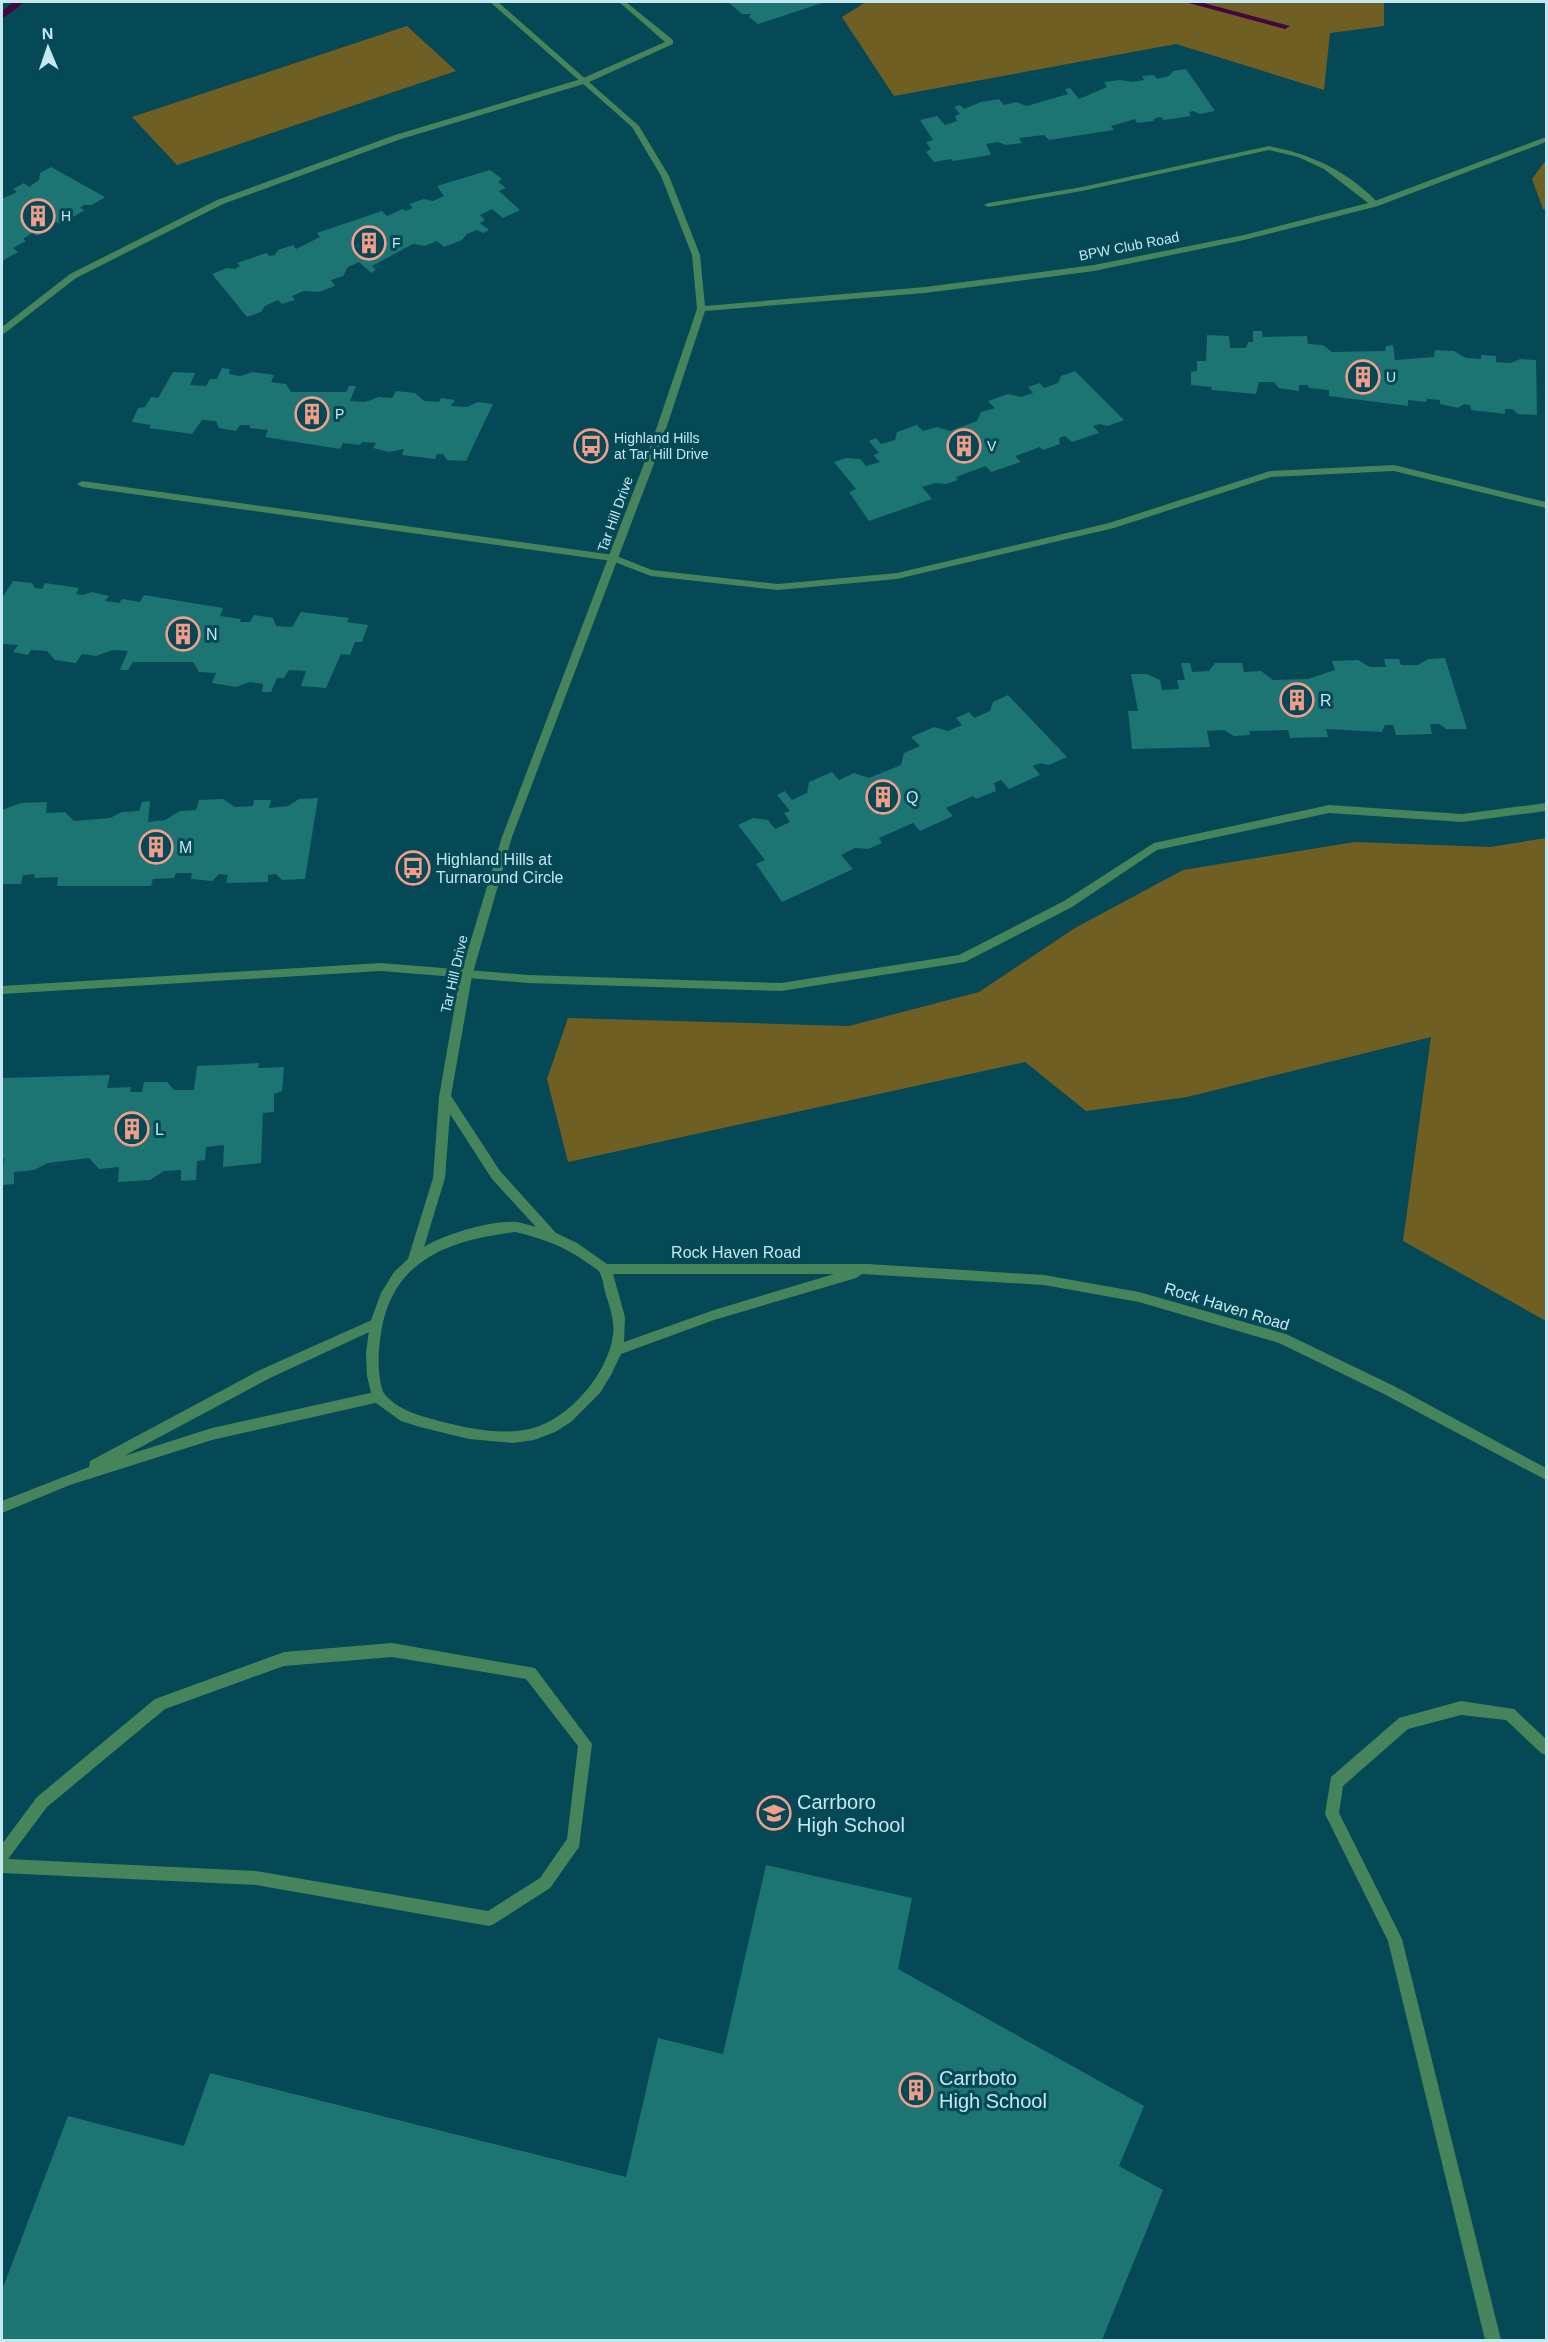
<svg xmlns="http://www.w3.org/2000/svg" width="1548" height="2342" viewBox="0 0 1548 2342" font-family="Arial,sans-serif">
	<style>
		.green { fill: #705f23 }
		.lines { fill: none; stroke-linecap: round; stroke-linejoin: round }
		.stream { fill: #45053e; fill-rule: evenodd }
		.building { fill: #1c7573 }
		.lane { fill: #46845b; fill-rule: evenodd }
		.street { fill: #46845b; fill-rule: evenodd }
		.labels { text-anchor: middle; stroke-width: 6; stroke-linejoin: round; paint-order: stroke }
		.far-poi-label { font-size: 14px; fill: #c4e8f1; stroke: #044955; text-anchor: start }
		.far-street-label { font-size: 14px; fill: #c4e8f1; stroke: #044955 }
		.poi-label { font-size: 16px; fill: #c4e8f1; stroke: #044955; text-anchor: start }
		.street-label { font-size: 16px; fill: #c4e8f1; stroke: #044955 }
		.near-poi-label { font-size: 20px; fill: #c4e8f1; stroke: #044955; text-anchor: start }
	</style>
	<rect width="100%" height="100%" fill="#044955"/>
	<g class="green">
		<polygon points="866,2 1384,2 1384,26 1330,33 1324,90 1176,44 894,96 842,17"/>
		<polygon points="407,26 456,71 177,165 132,117"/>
		<polygon points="1546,160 1546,210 1543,209 1532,179"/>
		<polygon points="1546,838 1546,1321 1403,1241 1431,1037 1187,1097 1086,1111 1025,1062 568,1162 547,1079 568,1018 849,1026 979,992 1075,928 1183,870 1355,842 1490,847"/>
	</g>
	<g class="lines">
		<g class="stream">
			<polygon points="14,2 25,2 2,19 2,11"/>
			<polygon points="1185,2 1200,2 1290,26 1285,29"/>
		</g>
	</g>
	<g class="building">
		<polygon points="728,2 825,2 758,24 749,17 751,14 742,14"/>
		<polygon points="1186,69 1215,111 1200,114 1193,111 1189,112 1191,116 1164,120 1161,117 1155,118 1153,121 1137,123 1135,119 1111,126 1114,130 1049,140 1044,135 1019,138 1022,143 1006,145 998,142 986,144 991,155 953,161 951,159 934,162 926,152 931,149 926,142 933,140 920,120 937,116 945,125 957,121 955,116 960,114 954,107 960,105 964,109 981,102 999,99 1004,105 1016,102 1027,106 1068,94 1065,89 1070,88 1079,99 1107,87 1104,82 1120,80 1133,82 1144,80 1142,76 1154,75 1157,79 1169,76 1173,71"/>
		<polygon points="51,167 105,197 92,205 84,205 80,208 85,210 61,224 56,222 51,225 51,229 37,236 32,233 23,239 26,241 13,248 18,252 2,261 2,199 17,192 13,189 24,183 29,187 39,180 40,173"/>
		<polygon points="490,170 502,179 498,182 506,188 499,191 520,210 503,218 492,209 480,215 485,220 480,223 489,230 483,233 477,230 467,234 462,240 444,247 437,241 425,246 413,244 372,266 376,270 371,273 359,262 348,267 343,276 331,280 335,286 319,292 304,291 292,296 295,300 282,304 278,300 265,306 261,312 247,317 212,274 227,268 235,269 240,266 237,263 266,253 270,256 275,255 278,250 293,245 296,249 320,237 317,233 382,211 387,216 403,209 405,211 413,208 409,204 424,199 433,201 444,196 437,186"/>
		<polygon points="1253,331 1262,331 1263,337 1307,336 1308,344 1323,345 1332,352 1385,351 1386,346 1393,345 1395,360 1434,357 1435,350 1454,351 1466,358 1481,359 1481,355 1496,356 1496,362 1511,363 1520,359 1536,360 1537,415 1518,414 1512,409 1505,409 1505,414 1471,410 1470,405 1464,404 1458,408 1440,404 1440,400 1427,399 1426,402 1408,400 1408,406 1329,396 1329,390 1309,388 1308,385 1299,385 1299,391 1279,388 1274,382 1259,382 1256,394 1212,390 1211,387 1191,385 1191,372 1197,371 1197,361 1206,361 1207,335 1229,336 1230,348 1246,348 1248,342 1253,342"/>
		<polygon points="222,368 230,369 229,374 240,376 253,372 274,375 271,382 286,384 291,392 346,392 349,386 356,386 350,401 365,402 379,397 392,398 396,391 415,393 424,401 439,402 441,398 455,400 451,406 467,407 478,402 493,404 466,461 447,460 443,454 437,454 435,459 402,455 404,449 389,452 373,448 376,443 362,442 360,445 343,443 340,449 265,437 268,430 249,428 250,425 240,425 236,431 219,428 216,421 202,420 192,434 149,428 151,425 132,422 138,408 145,407 151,397 158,398 173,372 195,373 190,385 206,386 210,379 217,379"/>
		<polygon points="1075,371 1124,420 1108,426 1100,424 1093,426 1099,433 1072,442 1065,436 1059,438 1060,444 1043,450 1040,447 1015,456 1021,462 991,472 986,466 956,477 958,480 946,484 935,483 922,487 932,499 869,521 849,492 856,489 834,462 846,458 860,459 866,466 880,462 873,455 879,453 869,441 876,438 881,444 895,440 897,432 917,425 923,431 937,427 950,431 977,421 981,412 995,408 988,401 1008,394 1021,397 1033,393 1028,387 1040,383 1044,388 1058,383 1061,376"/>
		<polygon points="13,581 32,583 35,588 42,589 45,583 79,588 76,594 83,595 92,592 109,596 105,601 119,603 122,599 140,602 144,595 223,608 220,616 241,619 240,622 250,622 254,615 273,618 276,626 292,627 301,612 349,618 347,622 368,625 362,642 355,642 350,655 341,654 326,688 301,686 306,671 289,670 284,678 277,678 271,692 262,692 263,684 250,682 236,687 212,683 216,673 199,672 193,662 133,662 128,670 120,670 128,651 113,650 96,656 82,654 76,663 55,660 47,651 31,650 28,655 13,652 18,645 2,644 2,598"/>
		<polygon points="1445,658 1467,729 1446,729 1439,724 1430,724 1432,734 1396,735 1393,725 1385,725 1382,732 1326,729 1328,737 1290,738 1288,730 1249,731 1250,735 1234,736 1224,730 1207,731 1210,747 1132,749 1128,711 1138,711 1131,674 1147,674 1160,680 1162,690 1179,689 1177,680 1185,680 1181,663 1190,663 1192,672 1209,671 1215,663 1242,663 1244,672 1261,671 1273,680 1308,679 1335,670 1332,661 1358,660 1370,667 1386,667 1384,659 1399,659 1401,665 1418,665 1428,659"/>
		<polygon points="1008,695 1067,757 1049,765 1040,763 1033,766 1040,775 1009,789 1001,780 994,783 996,791 976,799 973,796 946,808 953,816 920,831 913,823 879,838 882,843 868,849 855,848 841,855 853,869 782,902 756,864 765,860 738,825 753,818 768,820 775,829 790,822 784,813 790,811 777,795 785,791 792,800 807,793 809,782 832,772 839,780 854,773 869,778 901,765 904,753 920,746 911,737 934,727 948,731 962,725 956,718 969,712 974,718 990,711 993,702"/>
		<polygon points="318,798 305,879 282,880 276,874 268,875 268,882 226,883 228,875 219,874 212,881 191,879 192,873 176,873 174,878 153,879 151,886 57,886 58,877 34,878 35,874 23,875 21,884 2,884 2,810 21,803 47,802 46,813 65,812 74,821 110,818 122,812 139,811 142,802 150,801 148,822 165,820 180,811 196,810 199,800 223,799 235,807 253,806 254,800 271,800 269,808 288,806 299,799"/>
		<polygon points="259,1063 258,1068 284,1067 282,1091 274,1094 274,1112 263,1113 261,1163 223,1167 224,1145 206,1147 205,1160 197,1161 196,1180 181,1181 181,1170 164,1171 150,1180 118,1182 119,1167 99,1169 89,1158 48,1163 34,1170 14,1172 14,1184 2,1185 4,1158 2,1159 2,1078 110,1075 107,1088 131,1087 130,1092 142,1092 144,1082 167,1082 174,1090 194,1090 197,1066"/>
		<polygon points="766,1865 912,1898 898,1969 1144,2106 1119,2166 1163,2190 1102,2340 2,2340 2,2290 68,2116 184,2146 210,2073 626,2177 658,2038 723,2054"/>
	</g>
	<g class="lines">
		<g class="lane">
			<polygon points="619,2 626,2 673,40 673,44 587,83 401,139 223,204 76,278 5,333 2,334 2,327 70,274 217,200 395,135 581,79 665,42"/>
			<path d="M1269,146c42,8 81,26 110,58l-7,2 -48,-37 -26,-12 -29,-7 -187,41 -94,16 -4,-2 4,-2 94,-16z"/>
			<polygon points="1394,465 1546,502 1546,508 1394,471 1271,477 1114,528 897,579 778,590 651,576 612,561 82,487 77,484 82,481 614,555 652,570 778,584 897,573 1109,523 1270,471"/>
			<polygon points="1546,803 1546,811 1462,822 1329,813 1157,850 1072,907 965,962 781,991 528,983 381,971 2,994 2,986 381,963 528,975 781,983 959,955 1064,901 1154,843 1329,805 1462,814"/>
			<polygon points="374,1319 378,1320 380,1324 378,1328 270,1378 124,1456 212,1428 379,1391 384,1393 385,1397 384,1401 212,1440 70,1485 2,1513 2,1501 89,1467 90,1461 260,1370"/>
			<path d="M392,1643l143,25 57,76 -13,103 -29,41 -56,36 -5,2 -233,-41 -254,-12v-29l35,-47 118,-98 129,-47zM392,1657l134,22 52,67 -11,93 -27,39 -52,33 -232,-40 -248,-12 39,-52 118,-98 119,-43z"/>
			<polygon points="1461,1701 1514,1709 1546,1739 1546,1755 1541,1753 1506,1720 1461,1715 1408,1729 1343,1786 1339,1813 1402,1939 1501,2340 1485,2340 1388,1941 1325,1814 1331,1777 1399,1718"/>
		</g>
		<path class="street" d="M490,2h8l141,124 30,50 31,79 5,51 220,-19 169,-22 150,-30 128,-33 174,-65v5l-168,64 -134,34 -150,31 -169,22 -220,18 -47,142 -146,384 -40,139 -21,120 49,75 56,62 21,10 30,21h261l176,11 95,17 147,42 108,52 152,82v12l-162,-86 -105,-51 -140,-41 -95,-17 -182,-11 -6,4 -142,42 -93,34 -10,21 -11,18 -29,29 -16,10 -21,8 -21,3 -44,-4 -49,-12 -19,-6 -25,-18 -5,-10 -4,-17 -1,-23 4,-30 11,-30 13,-21 14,-13 25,-81 6,-81 21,-121 42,-139 146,-384 49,-144 -5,-54 -31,-79 -29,-49zM450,1114l42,65 44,48c-7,-2 -13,-4 -19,-5 -25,-2 -72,12 -93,25l21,-69zM515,1232c26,6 49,14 71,30 4,3 11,6 14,11 3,6 4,16 6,22 4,14 9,26 7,40 -5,38 -43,83 -80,93 -28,8 -62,1 -90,-6 -21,-6 -46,-11 -60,-30 -6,-19 -5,-39 -2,-59 11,-74 69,-93 134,-101zM613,1274h221l-120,36 -90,32 1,-25z"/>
	</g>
	<defs>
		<g id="building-ring" transform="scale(1.725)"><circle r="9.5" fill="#044955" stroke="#f49e8a" stroke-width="1.5"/><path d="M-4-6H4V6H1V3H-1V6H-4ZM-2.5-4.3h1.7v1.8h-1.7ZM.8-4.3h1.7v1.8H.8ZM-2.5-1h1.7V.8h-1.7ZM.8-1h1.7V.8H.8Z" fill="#f49e8a"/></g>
		<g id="bus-ring" transform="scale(1.725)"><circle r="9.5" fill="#044955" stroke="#f49e8a" stroke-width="1.5"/><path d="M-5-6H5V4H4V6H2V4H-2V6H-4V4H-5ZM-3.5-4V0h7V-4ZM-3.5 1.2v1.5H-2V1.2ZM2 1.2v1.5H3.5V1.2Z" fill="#f49e8a"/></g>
		<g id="school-ring" transform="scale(1.725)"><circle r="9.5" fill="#044955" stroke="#f49e8a" stroke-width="1.5"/><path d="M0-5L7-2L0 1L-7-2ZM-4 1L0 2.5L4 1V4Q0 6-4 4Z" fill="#f49e8a"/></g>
	</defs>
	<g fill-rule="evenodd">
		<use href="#building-ring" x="38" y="216"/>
		<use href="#building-ring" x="369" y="243"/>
		<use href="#building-ring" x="1363" y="377"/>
		<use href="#building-ring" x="312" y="414"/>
		<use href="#bus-ring" x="591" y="446"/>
		<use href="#building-ring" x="964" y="446"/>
		<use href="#building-ring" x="183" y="634"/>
		<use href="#building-ring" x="1297" y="700"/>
		<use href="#building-ring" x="883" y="797"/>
		<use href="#building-ring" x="156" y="847"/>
		<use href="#bus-ring" x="413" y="868"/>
		<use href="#building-ring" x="132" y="1129"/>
		<use href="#school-ring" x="774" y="1813"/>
		<use href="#building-ring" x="916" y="2090"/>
	</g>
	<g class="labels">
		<g class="far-poi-label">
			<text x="61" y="221">H</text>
			<text x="392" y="248">F</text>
			<text x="1386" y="382">U</text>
			<text x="335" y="419">P</text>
			<text x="614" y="443">Highland Hills<tspan x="614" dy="16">at Tar Hill Drive</tspan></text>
			<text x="987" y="451">V</text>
		</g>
		<g class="far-street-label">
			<text transform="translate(1129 246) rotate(-11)" y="5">BPW Club Road</text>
			<text transform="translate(615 514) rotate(-70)" y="5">Tar Hill Drive</text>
			<text transform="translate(454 974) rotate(-77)" y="5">Tar Hill Drive</text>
		</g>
		<g class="poi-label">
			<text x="206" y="640">N</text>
			<text x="1320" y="706">R</text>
			<text x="906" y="803">Q</text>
			<text x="179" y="853">M</text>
			<text x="436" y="865">Highland Hills at<tspan x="436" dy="18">Turnaround Circle</tspan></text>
			<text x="155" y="1135">L</text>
		</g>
		<g class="street-label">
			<text x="736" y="1258">Rock Haven Road</text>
			<text transform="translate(1227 1306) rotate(17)" y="6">Rock Haven Road</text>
		</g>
		<g class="near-poi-label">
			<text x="797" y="1809">Carrboro<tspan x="797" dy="23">High School</tspan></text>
			<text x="939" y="2085">Carrboto<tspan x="939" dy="23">High School</tspan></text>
		</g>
	</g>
	<rect width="1548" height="2342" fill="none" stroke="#c4e8f1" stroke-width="6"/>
	<g transform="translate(48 48) rotate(358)" stroke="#044955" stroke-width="4.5" paint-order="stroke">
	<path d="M0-4.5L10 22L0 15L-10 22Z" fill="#c4e8f1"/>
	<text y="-9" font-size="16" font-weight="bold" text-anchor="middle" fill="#c4e8f1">N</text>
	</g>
</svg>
